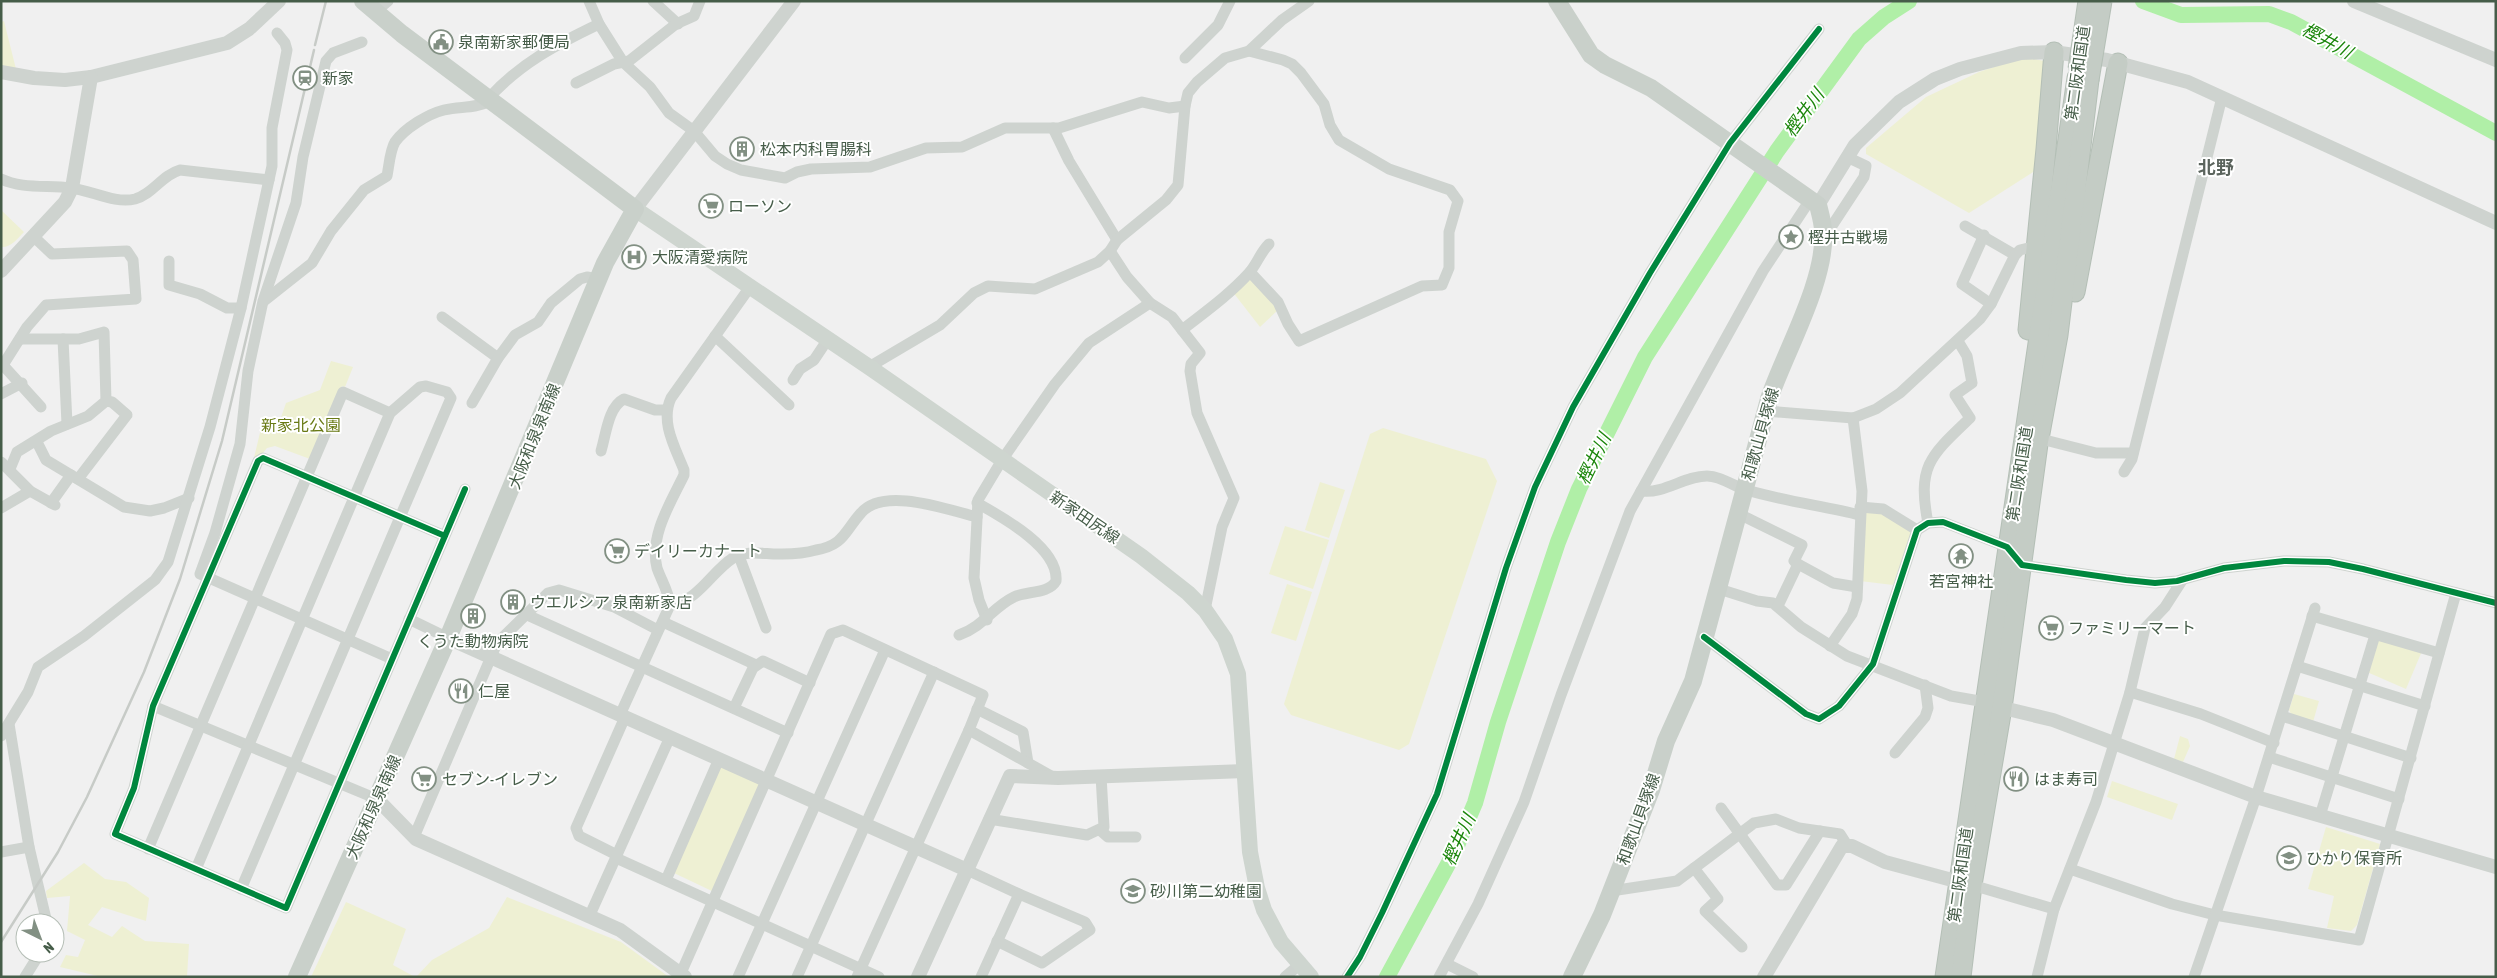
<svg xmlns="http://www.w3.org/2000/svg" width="2497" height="978" viewBox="0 0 2497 978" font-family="'Asap Condensed','Noto Sans JP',sans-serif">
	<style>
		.green { fill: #eef0d3 }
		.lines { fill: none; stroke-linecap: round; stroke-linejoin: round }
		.river { stroke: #b0efa7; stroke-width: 16 }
		.trunk-casing { stroke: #b4bfb6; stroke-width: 21 }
		.minor { stroke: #ced3cf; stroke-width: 11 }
		.tertiary { stroke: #ced3cf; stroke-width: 14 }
		.secondary { stroke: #ced5cf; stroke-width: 16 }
		.primary { stroke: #c9d0ca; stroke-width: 18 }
		.trunk { stroke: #c4ccc5; stroke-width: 19 }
		.rail { stroke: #c7cbc7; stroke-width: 2.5 }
		.trunk-bridge-casing { stroke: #b4bfb6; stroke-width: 21; stroke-linecap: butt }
		.trunk-bridge { stroke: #c4ccc5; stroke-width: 19 }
		.cycleway-casing { stroke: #fff; stroke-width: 9 }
		.cycleway { stroke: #00873e; stroke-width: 6 }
		.labels { text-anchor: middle; stroke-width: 4; stroke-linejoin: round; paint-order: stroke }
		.poi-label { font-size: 16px; fill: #465d49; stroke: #fff; text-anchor: start }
		.street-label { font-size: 16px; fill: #465d49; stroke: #fff }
		.park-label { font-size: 16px; fill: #697a15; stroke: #fff }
		.water-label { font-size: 18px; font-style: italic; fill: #1b860b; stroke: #fff }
		.neighbourhood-label { font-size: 18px; font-weight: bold; fill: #5b645d; stroke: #fff }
	</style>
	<rect width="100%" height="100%" fill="#f0f0f0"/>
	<g class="green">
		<polygon points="4,21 16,69 1,67 1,22"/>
		<polygon points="2024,57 2049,62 2041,167 1969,213 1866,154 1866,148 1926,97 1979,72"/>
		<path d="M1,210l23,22c-6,6 -13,16 -23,15z"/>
		<polygon points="1252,276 1279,309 1260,327 1232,291"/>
		<polygon points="331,361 353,367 345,387 342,386 310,459 275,446 267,448 252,466 264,416 279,423 286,403 320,390"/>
		<polygon points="1383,428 1486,459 1497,481 1409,744 1399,750 1291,715 1284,704 1370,434"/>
		<polygon points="1320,482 1345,490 1329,538 1305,530"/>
		<polygon points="1863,511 1884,512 1913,533 1893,585 1860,581"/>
		<polygon points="1285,526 1329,540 1313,589 1269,574"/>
		<polygon points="1287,584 1312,592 1296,641 1271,633"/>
		<polygon points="2376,638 2422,651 2406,689 2367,672"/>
		<polygon points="2294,694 2319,701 2313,722 2292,716 2289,710"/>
		<polygon points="2180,736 2188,739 2190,746 2183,762 2174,759"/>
		<polygon points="720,764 763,783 714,892 674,873"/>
		<polygon points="2112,781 2178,804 2172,820 2107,797"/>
		<polygon points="2326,827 2380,844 2357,925 2351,931 2327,928 2334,896 2308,889"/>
		<polygon points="84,863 105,879 126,882 149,898 146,921 102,907 88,925 112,937 122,926 145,941 189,944 187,977 102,977 60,967 66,955 78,957 85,940 67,931 70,896 47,898 46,891"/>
		<polygon points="507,897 621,942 669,977 416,977 432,960 489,928"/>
		<polygon points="346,902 406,929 393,965 415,977 311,977"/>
	</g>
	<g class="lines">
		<g class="river">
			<polyline points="2143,1 2181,15 2269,14 2291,22 2496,133"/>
			<polyline points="1387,977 1453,855 1475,803 1498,722 1558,542 1579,489 1645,357 1777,151 1859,39 1884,17 1909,1"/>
		</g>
		<g class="trunk-casing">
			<g id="trunk">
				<polyline points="2075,292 2118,63"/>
				<polyline points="2028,330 2046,149 2054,52"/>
				<polyline points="1945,977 2077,78"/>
				<polyline points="1961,977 1972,885 2002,708 2038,444 2058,335 2089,80"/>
			</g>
		</g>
		<g class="minor">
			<polyline points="589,1 599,24 623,62 650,87 669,113 694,131 715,156 727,164 741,170 785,178 797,172 811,169 870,167 926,148 962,147 1005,128 1059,128 1142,102 1169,108 1185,106"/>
			<polyline points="653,1 678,24"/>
			<polyline points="375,12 388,1"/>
			<polyline points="362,42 333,53 326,61 303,157 296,203 263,301 248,371 240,444 215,533 200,574 392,659"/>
			<polyline points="1249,51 1283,60 1292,64 1301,73 1324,104 1330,125 1339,140 1389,169 1450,190 1458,201 1449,232 1449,268 1442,285 1422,286 1299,341 1288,324 1278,302 1250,272"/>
			<polyline points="1185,58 1218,25 1230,1"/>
			<polyline points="576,83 614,64 629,61 676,24 694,16 700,1"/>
			<path d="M488,99c31,-35 69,-55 111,-75"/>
			<polyline points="1053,128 1069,161 1117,240"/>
			<path d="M1,179c20,10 48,6 69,9 21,2 44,16 65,11 18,-5 27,-24 45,-29l89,10"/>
			<polyline points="1965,226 2015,255"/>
			<polyline points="1984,235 1962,284 1991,304"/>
			<polyline points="1824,238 1864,177 1866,166 1847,157"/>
			<polyline points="1110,251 1127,277 1150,303 1172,317 1200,353 1191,364 1190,371 1197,413 1234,498 1222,527 1205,610"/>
			<polyline points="169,261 169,285 200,294 227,308 241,308"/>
			<path d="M264,301l48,-38 19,-32 33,-41 23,-14c2,-10 3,-26 8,-34 10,-14 33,-28 49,-32 17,-4 30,-1 46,-9"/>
			<polyline points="442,317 498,358"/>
			<path d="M1182,330c23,-18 47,-35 67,-57 8,-9 11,-20 20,-29"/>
			<polyline points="715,336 789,405"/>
			<polyline points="63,339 67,424"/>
			<polyline points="1,363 41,407"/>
			<polyline points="3,365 27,327 46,305 136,299 133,260 127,251 52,254 33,236"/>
			<polyline points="869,367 940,325 974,293 988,286 1035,289 1098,262 1110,251 1117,240 1166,200 1178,185 1185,106 1188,93 1197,82 1225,58 1249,51 1282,20 1309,1"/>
			<polyline points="793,380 800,369 814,360 828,339"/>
			<polyline points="1,394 22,383"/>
			<polyline points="472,403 498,358 515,335 538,322 551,303 580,279 587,277 598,279"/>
			<polyline points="1766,411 1853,418 1876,409 1900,393 1980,319 1991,304 2015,255 2020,250 2037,246"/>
			<polyline points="2041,439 2096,453 2133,453"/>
			<polyline points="37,442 46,460 124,507 150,511 164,508 189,498"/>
			<path d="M601,451c5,-16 7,-44 23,-52l31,11h11"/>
			<polyline points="1,462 30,491 55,505"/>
			<polyline points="10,469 17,452 51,431 88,416 106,401 104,332 79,339 20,339"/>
			<polyline points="2124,472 2132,459 2222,97"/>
			<polyline points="78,479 127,415 112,402 106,401"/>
			<path d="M1641,491c24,3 43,-15 66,-15 13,0 25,9 36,13 36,11 80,17 117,26"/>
			<polyline points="51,503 71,475"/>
			<polyline points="1860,507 1883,509 1917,530"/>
			<polyline points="1,508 30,491"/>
			<polyline points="1737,513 1802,545 1794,561 1798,564 1833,583 1857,587"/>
			<path d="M1928,523c-11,-57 2,-67 42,-105l-15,-23 17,-12 -5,-27 -9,-15"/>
			<polyline points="445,536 263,458 258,461 153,706 134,788 115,834 286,908 465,489"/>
			<polyline points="739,556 766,628"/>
			<polyline points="1719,589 1757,601 1773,603 1801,627 1847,656 1951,696 1985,702"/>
			<path d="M670,605c29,-4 41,-33 63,-47 14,-9 34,-3 49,-4 11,0 24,-1 34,-4 28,-5 28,-18 45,-37 23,-27 87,-3 116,4"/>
			<polyline points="1778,606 1798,564"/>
			<polyline points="525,614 788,733"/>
			<polyline points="2312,616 2439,653"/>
			<polyline points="409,619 448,638"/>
			<polyline points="987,620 979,600 974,578 978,500 1002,460 1055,384 1089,343 1150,303"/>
			<polyline points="663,622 756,665"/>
			<path d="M959,635c25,-9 34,-28 55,-38 12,-6 35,-3 42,-16 3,-33 -54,-64 -79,-78"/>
			<polyline points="1704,637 1806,714 1819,719 1839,706 1873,664 1917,530 1928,523 1943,522 2007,547 2022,565 2126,580 2155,583 2177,581 2224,568 2284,561 2329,562 2363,569 2496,603"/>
			<polyline points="1830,646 1852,614 1857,599 1862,491 1853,418"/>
			<polyline points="2297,666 2425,706"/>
			<polyline points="2130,692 2201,714 2274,743"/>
			<polyline points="153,706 377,799"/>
			<polyline points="734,708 753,668 763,661 810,683"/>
			<polyline points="977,709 1023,732 1028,763"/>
			<path d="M620,715l50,-110c-1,-13 -9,-25 -13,-37 -8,-32 14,-66 27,-93v-5c-9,-23 -24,-48 -13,-72l79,-111"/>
			<polyline points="2282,716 2411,758"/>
			<polyline points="9,724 29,847 47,923"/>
			<polyline points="969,730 1053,777"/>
			<polyline points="1,736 28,692 38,667 84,636 155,580 168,562 210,427 241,308 272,166 272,128 287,50 285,43 277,33"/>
			<polyline points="1895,753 1925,717 1928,708 1925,685"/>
			<polyline points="2269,757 2399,799"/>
			<polyline points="1721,808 1777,885 1786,885 1820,831"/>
			<polyline points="2320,816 2375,635"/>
			<polyline points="989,819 1087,835 1104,827 1101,776"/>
			<polyline points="1100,830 1108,837 1136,837"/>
			<polyline points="414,837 497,643 548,593 559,590 614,607 658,630"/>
			<polyline points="148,849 343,392 390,413"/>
			<polyline points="1,852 29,847"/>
			<polyline points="617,855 579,836 576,828 625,717"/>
			<polyline points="616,858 879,977"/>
			<polyline points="1694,868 1718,899 1705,911 1742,947"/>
			<polyline points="196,869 390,413 420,387 426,386 447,392 451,398 241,889"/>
			<polyline points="2070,869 2172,904 2215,915 2359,940 2456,593"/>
			<polyline points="967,870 1019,894 981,977"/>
			<polyline points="666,880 719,759"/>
			<polyline points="1972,885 2054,909"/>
			<polyline points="1611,891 1677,881 1754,823 1776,819 1799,828 1840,834 1847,845"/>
			<polyline points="589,917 670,737"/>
			<polyline points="997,941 1042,963 1090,930 1085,922 1019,894"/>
			<polyline points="1447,964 1473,977"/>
			<polyline points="681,973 831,634 843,630 983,695 969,730 857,977"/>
			<polyline points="25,977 40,953"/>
			<polyline points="738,977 885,650"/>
			<polyline points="797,977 934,672"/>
			<polyline points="1285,977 1299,965"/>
			<polyline points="1347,977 1360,957 1382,913 1437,794 1506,568 1535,487 1573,407 1650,273 1730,143 1819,29"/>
			<polyline points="1439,977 1478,904 1524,802 1561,695 1630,511 1763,271 1810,200"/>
			<polyline points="2037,977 2054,909 2096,802 2130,692 2145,628 2165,607 2183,579"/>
			<polyline points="2194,977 2256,797 2315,608"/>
		</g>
		<g class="tertiary">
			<polyline points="2354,1 2496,60"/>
			<polyline points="1,72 34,78 65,80 91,77 227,43 249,29 279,1"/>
			<polyline points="1818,205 1855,145 1899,102 1935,79 1960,69 2021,53 2054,52 2107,60 2188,82 2496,223"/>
			<polyline points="635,209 794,1"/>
			<polyline points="1,271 65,202 72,188 91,77"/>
			<polyline points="448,638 967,870"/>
			<polyline points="1995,706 2053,720 2256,797 2496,867"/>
			<polyline points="377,799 416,839 620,930 685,977"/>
			<polyline points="918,977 1010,776 1058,778 1245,771"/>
			<polyline points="1764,977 1842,846 1852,846 1885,862 1967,884"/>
		</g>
		<polyline class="secondary" points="635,209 869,367 1141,556 1188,593 1205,610 1225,639 1238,674 1250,852 1257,888 1264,910 1281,942 1311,977"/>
		<g class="primary">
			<path d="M1557,1l34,54 14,10 46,23 167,117c2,8 5,18 5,26 4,48 -38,121 -54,168l-76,282 -27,60 -15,49 -49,125 -30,62"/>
			<polyline points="297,977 448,638 605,263 635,209 402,34 363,1"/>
		</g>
		<use href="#trunk" class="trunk"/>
		<g class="rail">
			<polyline points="315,45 326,1"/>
			<polyline points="1,942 58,852 87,797 144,672 180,579 222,441 314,50"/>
		</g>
		<g class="trunk-bridge-casing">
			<g id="trunk-bridge">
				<polyline points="2078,69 2088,1"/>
				<polyline points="2089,80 2102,1"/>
			</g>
		</g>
		<use href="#trunk-bridge" class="trunk-bridge"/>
		<g class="cycleway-casing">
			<g id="cycleway">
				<polyline points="445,536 263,458 258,461 153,706 134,788 115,834 286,908 465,489"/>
				<polyline points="1704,637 1806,714 1819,719 1839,706 1873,664 1917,530 1928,523 1943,522 2007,547 2022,565 2126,580 2155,583 2177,581 2224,568 2284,561 2329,562 2363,569 2496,603"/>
				<polyline points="1347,977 1360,957 1382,913 1437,794 1506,568 1535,487 1573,407 1650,273 1730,143 1819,29"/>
			</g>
		</g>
		<use href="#cycleway" class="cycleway"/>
	</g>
	<defs>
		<g id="civic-ring" transform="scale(1.25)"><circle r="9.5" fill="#fff" stroke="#829083" stroke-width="1.5"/><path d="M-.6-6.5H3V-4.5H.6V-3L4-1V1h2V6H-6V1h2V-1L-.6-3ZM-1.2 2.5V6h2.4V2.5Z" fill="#829083"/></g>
		<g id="station-ring" transform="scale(1.25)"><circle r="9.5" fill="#fff" stroke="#829083" stroke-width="1.5"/><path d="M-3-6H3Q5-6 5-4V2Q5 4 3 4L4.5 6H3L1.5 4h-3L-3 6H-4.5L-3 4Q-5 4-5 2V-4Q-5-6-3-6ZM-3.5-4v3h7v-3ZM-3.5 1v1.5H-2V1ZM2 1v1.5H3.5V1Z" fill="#829083"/></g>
		<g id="building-ring" transform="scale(1.25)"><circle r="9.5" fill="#fff" stroke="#829083" stroke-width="1.5"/><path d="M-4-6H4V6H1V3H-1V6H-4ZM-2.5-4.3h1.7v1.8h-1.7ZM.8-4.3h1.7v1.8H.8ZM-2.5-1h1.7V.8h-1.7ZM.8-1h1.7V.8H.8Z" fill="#829083"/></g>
		<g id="supermarket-ring" transform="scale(1.25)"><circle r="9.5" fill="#fff" stroke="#829083" stroke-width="1.5"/><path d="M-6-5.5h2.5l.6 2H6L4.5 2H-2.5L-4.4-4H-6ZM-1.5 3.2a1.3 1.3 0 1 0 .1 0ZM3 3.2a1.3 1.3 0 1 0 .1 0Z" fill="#829083"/></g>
		<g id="sight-ring" transform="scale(1.25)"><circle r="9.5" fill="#fff" stroke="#829083" stroke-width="1.5"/><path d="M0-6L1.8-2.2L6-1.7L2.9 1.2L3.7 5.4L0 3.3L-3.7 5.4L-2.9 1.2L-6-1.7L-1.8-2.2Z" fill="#829083"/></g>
		<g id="hospital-ring" transform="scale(1.25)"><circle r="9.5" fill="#fff" stroke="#829083" stroke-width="1.5"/><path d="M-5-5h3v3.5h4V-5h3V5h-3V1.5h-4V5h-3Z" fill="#829083"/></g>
		<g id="temple-ring" transform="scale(1.25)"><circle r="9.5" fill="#fff" stroke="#829083" stroke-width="1.5"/><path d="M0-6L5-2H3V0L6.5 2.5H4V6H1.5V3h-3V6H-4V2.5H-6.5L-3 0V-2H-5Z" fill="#829083"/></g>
		<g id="restaurant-ring" transform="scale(1.25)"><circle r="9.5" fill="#fff" stroke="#829083" stroke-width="1.5"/><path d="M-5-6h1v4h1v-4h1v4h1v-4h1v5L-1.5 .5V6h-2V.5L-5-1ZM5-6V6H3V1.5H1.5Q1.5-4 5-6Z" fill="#829083"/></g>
		<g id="school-ring" transform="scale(1.25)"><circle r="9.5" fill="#fff" stroke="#829083" stroke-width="1.5"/><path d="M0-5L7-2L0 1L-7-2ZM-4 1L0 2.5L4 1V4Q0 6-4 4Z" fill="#829083"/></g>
	</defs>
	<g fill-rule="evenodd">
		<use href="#civic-ring" x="441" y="42"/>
		<use href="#station-ring" x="305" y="78"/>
		<use href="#building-ring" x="742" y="149"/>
		<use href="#supermarket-ring" x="711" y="206"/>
		<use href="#sight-ring" x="1791" y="237"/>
		<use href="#hospital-ring" x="634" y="257"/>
		<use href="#supermarket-ring" x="617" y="551"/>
		<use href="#temple-ring" x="1961" y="556"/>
		<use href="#building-ring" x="513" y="602"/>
		<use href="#building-ring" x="473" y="616"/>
		<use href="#supermarket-ring" x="2051" y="628"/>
		<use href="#restaurant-ring" x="461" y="691"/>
		<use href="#supermarket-ring" x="424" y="779"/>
		<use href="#restaurant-ring" x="2016" y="779"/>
		<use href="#school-ring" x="2289" y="858"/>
		<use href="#school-ring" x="1133" y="891"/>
	</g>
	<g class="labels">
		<g class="poi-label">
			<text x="458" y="48">泉南新家郵便局</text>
			<text x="322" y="84">新家</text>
			<text x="760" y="155">松本内科胃腸科</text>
			<text x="728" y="212">ローソン</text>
			<text x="1808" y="243">樫井古戦場</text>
			<text x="652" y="263">大阪清愛病院</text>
			<text x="634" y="557">デイリーカナート</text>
			<text x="1961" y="587" text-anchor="middle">若宮神社</text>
			<text x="530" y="608">ウエルシア 泉南新家店</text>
			<text x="2068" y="634">ファミリーマート</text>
			<text x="473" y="647" text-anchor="middle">くうた動物病院</text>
			<text x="478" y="697">仁屋</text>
			<text x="442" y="785">セブン-イレブン</text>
			<text x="2034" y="785">はま寿司</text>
			<text x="2306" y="864">ひかり保育所</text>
			<text x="1150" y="897">砂川第二幼稚園</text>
		</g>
		<g class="street-label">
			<text transform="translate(2077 73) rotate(-82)" y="6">第二阪和国道</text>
			<text transform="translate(1760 434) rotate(-74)" y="6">和歌山貝塚線</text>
			<text transform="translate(534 436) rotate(-68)" y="6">大阪和泉泉南線</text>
			<text transform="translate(2019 474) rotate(-81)" y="6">第二阪和国道</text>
			<text transform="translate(1085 517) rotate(34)" y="6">新家田尻線</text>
			<text transform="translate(373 807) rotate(-66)" y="6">大阪和泉泉南線</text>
			<text transform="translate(1638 819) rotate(-70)" y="6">和歌山貝塚線</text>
			<text transform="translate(1960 875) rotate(-82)" y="6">第二阪和国道</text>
		</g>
		<g class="park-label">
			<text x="301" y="431">新家北公園</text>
		</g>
		<g class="water-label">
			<text transform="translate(2327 41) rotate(29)" y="6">樫井川</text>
			<text transform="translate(1804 113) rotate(-54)" y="6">樫井川</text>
			<text transform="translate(1594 459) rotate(-64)" y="6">樫井川</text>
			<text transform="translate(1459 840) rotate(-66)" y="6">樫井川</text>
		</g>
		<g class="neighbourhood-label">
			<text x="2216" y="174">北野</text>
		</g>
	</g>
	<rect width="2497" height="978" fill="none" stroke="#465d49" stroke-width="5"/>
	<g transform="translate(40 938) rotate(138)"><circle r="24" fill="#ffffff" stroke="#b5beb6"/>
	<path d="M0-4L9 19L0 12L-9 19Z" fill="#829083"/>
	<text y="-8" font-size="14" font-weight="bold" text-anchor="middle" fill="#465d49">N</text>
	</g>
</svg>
